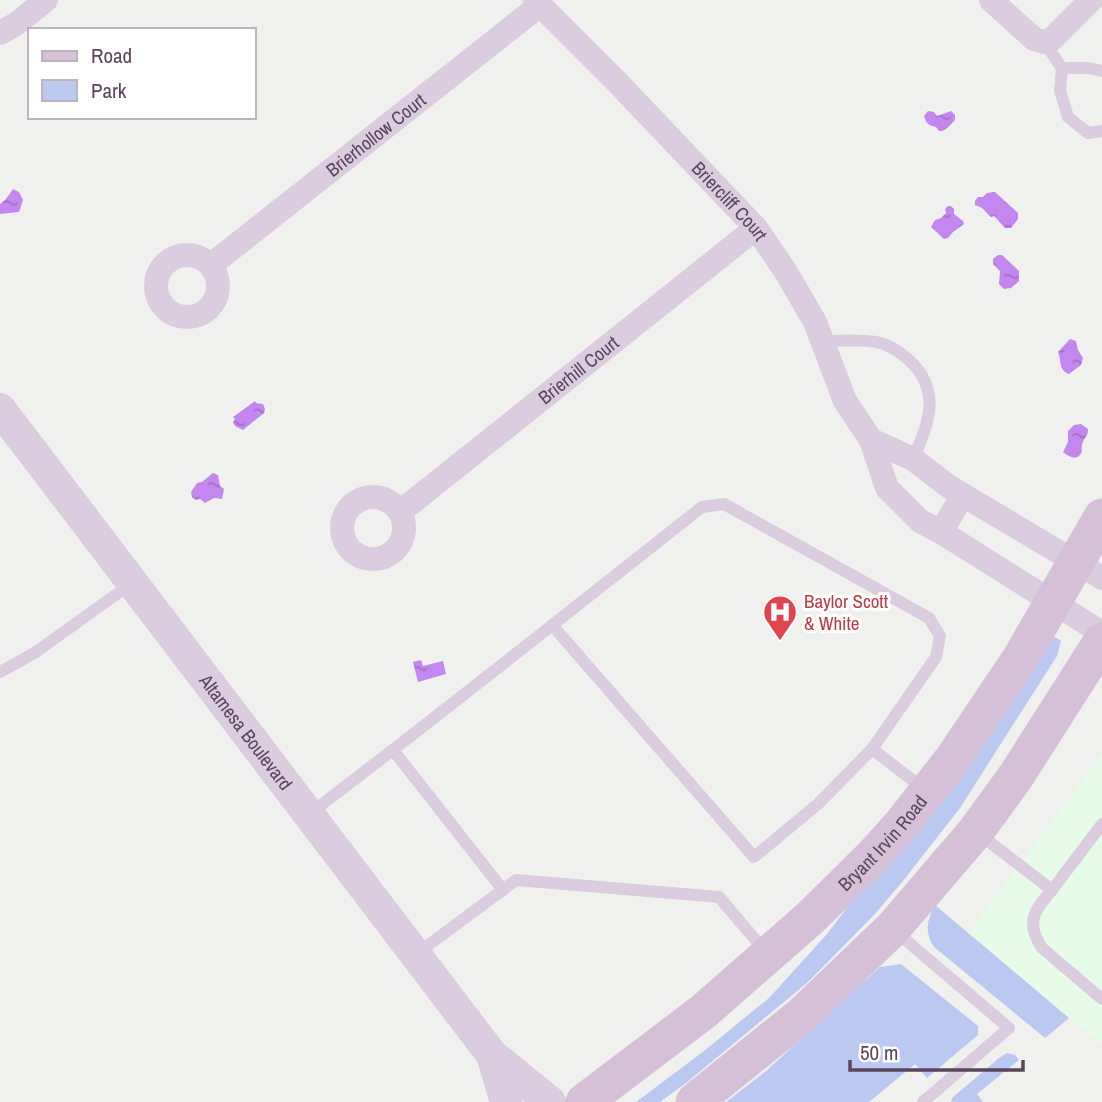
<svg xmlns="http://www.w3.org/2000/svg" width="1102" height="1102" viewBox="0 0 1102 1102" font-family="'Archivo Narrow',sans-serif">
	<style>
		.commercial { fill: #e7fce8 }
		.green { fill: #bbc8f0 }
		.water { fill: url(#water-ripples) }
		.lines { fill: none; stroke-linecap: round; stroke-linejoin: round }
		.service { stroke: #dcccdf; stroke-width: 12 }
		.minor { stroke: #dcccdf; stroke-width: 24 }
		.tertiary { stroke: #dcccdf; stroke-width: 32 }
		.secondary { stroke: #d5c0d8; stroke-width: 37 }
		.labels { text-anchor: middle; stroke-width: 6; stroke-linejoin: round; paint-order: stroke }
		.street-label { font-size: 19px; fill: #59465c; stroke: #fff }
		.health-label { font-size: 19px; fill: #be3a42; stroke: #fff; text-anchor: start }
	</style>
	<defs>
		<pattern id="water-ripples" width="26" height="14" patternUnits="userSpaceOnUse" patternTransform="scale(1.75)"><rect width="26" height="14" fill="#c387ef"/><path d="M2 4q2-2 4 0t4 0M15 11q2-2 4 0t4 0" fill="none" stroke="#a170c5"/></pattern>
	</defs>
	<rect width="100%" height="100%" fill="#f0f1ee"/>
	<polygon class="commercial" points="1102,754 1102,1045 968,933"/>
	<g class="green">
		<polygon points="1055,637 1061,641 1057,656 960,808 903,881 874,915 808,982 686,1083 660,1102 636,1102 704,1051 769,998 828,933 1036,655"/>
		<path d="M935,905l134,113 -24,20 -111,-91c-10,-15 -7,-27 1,-42z"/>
		<polygon points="901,964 978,1026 978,1035 927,1078 915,1064 869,1102 726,1102 765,1072 880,967"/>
		<polygon points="1007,1053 1015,1055 1019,1060 977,1094 983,1102 951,1102 952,1098 999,1058"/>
	</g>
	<g class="water">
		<path d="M928,111l6,1 3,4 14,-5 4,4v5c-5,5 -9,12 -16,11l-3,-4c-7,-1 -10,-4 -12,-11z"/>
		<polygon points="13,189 19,192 23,200 19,212 0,214 0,204 6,199"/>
		<polygon points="995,192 1018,213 1018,219 1011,228 1005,228 994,216 991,217 982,208 975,205 975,201 978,197 983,197 987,193"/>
		<polygon points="948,206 951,206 954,209 954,214 963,221 964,224 953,232 948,238 944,239 931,227 935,220 941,218 946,213 945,209"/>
		<polygon points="998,255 1002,255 1019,271 1019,281 1011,288 1004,289 999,284 1000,271 993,264 993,259"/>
		<path d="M1070,339l6,2 2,9 5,8 -2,7 -12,9c-11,-4 -7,-13 -11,-22z"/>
		<polygon points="255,401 256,403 263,404 265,409 264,413 243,430 235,426 233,422 235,419 233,417"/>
		<path d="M1081,424l7,5c0,9 -4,7 -6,16 -1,2 0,4 0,6 -4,11 -13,6 -19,1l5,-10v-11l6,-6z"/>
		<polygon points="213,473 218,475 220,486 224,489 222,499 214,498 205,503 200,499 196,500 192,497 191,492 197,483 202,482"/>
		<polygon points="421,660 423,666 443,661 446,674 418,682 413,662"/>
	</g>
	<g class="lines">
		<g class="service">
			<polyline points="1044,42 1062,68 1060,90 1068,117 1088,133 1102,131"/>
			<polyline points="1062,68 1088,68 1102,71"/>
			<path d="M822,341c18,0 37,-2 54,1 13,2 24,10 33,18 33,30 20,64 4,99"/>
			<polyline points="0,672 36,652 132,583"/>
			<polyline points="872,749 924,789"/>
			<polyline points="393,750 503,890"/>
			<path d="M308,815c133,-101 263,-205 394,-308l22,-3 205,114 11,18 -4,21 -64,92 -54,55 -64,53 -202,-232"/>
			<polyline points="979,834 1052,890 1102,824"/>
			<path d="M1052,890c-18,21 -27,32 -10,58l60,51"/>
			<polyline points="895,931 1009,1028 923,1102"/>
			<polyline points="415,955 516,880 719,897 766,952"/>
		</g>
		<g class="minor">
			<path id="s1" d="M535,0l82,82 139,146 30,44 29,50 30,79 26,39 16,48 33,33 21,11 161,101"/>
			<polyline points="991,0 1034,39 1044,42 1052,39 1091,0"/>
			<polyline points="0,33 16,24 46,0"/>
			<circle cx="187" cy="286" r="31"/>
			<path id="s2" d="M211,265l329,-260"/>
			<polyline points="871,440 913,459 948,486 1102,578"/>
			<circle cx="373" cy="528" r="31"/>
			<path id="s3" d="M400,512l356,-284"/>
			<polyline points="941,532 963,495"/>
		</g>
		<g class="tertiary">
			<path id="s4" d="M0,409l492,646 58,47"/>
			<polyline points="492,1055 506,1102"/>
		</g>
		<g class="secondary">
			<path id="s5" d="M584,1102l120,-91 105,-92 64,-63 28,-31 51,-65 68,-101 82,-142"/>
			<polyline points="694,1102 802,1015 892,929 976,831 1016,776 1102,641"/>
		</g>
	</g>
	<defs>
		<g id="hospital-pin" transform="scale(1.75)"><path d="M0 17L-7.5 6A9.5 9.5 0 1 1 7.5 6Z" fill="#e0444e" stroke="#fff"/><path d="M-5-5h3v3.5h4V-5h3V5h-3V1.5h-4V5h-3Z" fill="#fff"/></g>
	</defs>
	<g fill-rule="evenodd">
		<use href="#hospital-pin" x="780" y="612"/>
	</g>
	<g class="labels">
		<g class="street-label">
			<text dy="7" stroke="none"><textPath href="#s2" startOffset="210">Brierhollow Court</textPath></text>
			<text dy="7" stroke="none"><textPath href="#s1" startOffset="280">Briercliff Court</textPath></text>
			<text dy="7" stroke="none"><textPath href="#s3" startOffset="228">Brierhill Court</textPath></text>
			<text dy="7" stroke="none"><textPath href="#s4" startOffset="406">Altamesa Boulevard</textPath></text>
			<text dy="7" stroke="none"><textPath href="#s5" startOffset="396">Bryant Irvin Road</textPath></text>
		</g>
		<g class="health-label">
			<text x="804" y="608">Baylor Scott<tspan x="804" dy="22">&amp; White</tspan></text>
		</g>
	</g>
	<rect x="28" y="28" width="228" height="91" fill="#ffffff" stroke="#bdb5be" stroke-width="2"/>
	<rect x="42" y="51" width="35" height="10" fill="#d5c0d8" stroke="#bdb5be" stroke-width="2"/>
	<text x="91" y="63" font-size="21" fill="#59465c">Road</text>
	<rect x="42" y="80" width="35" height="21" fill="#bbc8f0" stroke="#bdb5be" stroke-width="2"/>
	<text x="91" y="98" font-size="21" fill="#59465c">Park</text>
	<path d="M850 1060v10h173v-10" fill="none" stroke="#59465c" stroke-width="3.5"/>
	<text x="860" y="1060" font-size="21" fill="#59465c" stroke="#ffffff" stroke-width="5" paint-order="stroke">50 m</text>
</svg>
